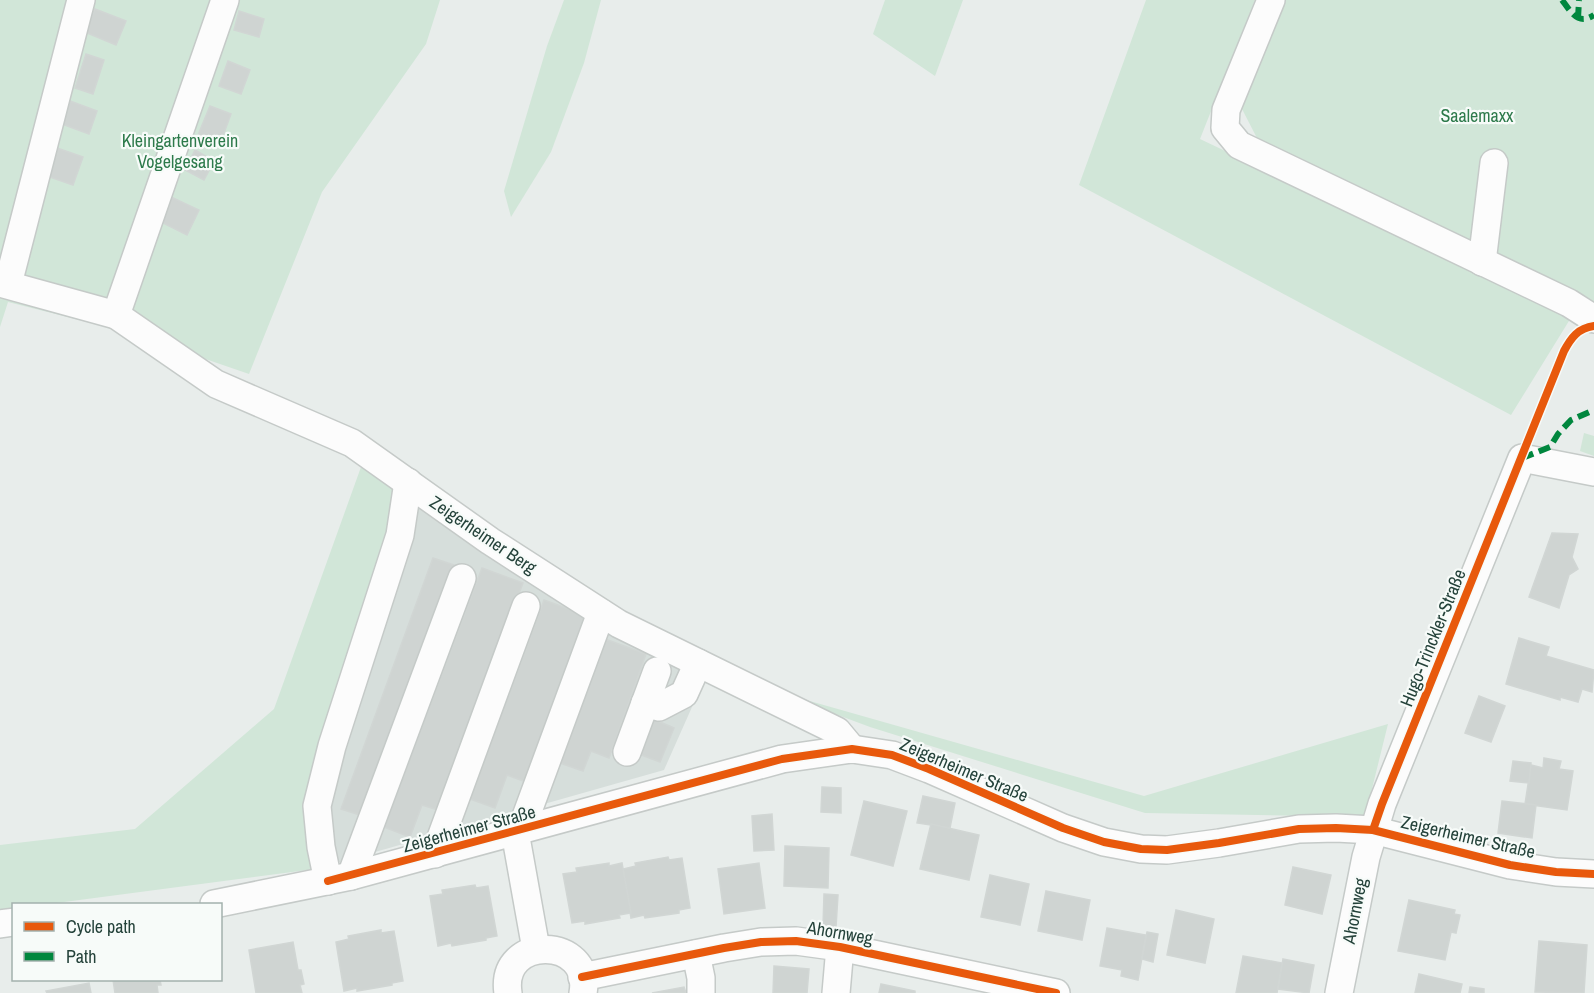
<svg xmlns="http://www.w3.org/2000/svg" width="1594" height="993" viewBox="0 0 1594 993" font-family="'Archivo Narrow',sans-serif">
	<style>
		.built { fill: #d6dedb }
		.green { fill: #d1e6d8 }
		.building { fill: #cfd4d2; stroke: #d1d6d4; stroke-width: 1.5 }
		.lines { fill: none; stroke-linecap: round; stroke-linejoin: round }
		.minor-casing { stroke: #c5cac8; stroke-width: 30 }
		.minor { stroke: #fcfcfc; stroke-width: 27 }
		.quiet { stroke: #00873e; stroke-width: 6; stroke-dasharray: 12 6; stroke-linecap: butt }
		.cycleway-casing { stroke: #f7fbf9; stroke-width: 11 }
		.cycleway { stroke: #e8590c; stroke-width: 8 }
		.labels { text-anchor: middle; stroke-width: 4.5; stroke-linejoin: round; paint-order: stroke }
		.park-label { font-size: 18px; fill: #2d7a4b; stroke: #f7fbf9 }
		.street-label { font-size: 18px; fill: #24423a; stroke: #f7fbf9 }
	</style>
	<rect width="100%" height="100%" fill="#e8edeb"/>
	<polygon class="built" points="415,499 708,671 664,770 315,869 312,850"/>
	<g class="green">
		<polygon points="0,0 440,0 426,44 322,192 249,374 127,332 8,302 0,327"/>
		<polygon points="564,0 601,0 584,63 551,152 511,217 504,191 547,46"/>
		<polygon points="885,0 963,0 935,76 873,34"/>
		<polygon points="1146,0 1255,0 1200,139 1572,316 1511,415 1079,185"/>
		<polygon points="1286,0 1594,0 1594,302 1259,142 1242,109"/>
		<polygon points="1584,433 1594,436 1594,456 1580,451"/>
		<polygon points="361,467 415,499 310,797 315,869 49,904 14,904 13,909 0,911 0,845 135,829 274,709"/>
		<polygon points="771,690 1144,796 1388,724 1365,817 1145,813 870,727"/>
	</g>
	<g class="building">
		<polygon points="95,9 126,21 116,45 85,32"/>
		<polygon points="239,11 264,19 259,37 234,30"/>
		<polygon points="86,54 104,60 93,94 75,88"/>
		<polygon points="228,61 250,70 241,94 219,86"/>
		<polygon points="70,101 97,111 89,134 62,124"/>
		<polygon points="210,106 231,114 220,144 198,135"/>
		<polygon points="57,148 83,157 73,185 47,176"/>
		<polygon points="195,150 214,161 204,180 185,170"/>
		<polygon points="171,197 199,210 187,235 159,221"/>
		<polygon points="1552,533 1578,534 1572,557 1578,569 1569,575 1559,608 1529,597"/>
		<polygon points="433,558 454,565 363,816 341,809"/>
		<polygon points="482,568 523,583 438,810 422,805 410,837 384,827"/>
		<polygon points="544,600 588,616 526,782 507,775 495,808 470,799"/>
		<polygon points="1519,638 1549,647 1546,656 1594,670 1592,692 1582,689 1578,702 1560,697 1560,700 1506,684"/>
		<polygon points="605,639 646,654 609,758 591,751 583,771 560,763"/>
		<polygon points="1479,696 1505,706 1491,742 1465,733"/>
		<polygon points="653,719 674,728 660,762 639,754"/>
		<polygon points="1544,758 1561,761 1559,769 1573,771 1567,810 1525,804 1531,765 1543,768"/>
		<polygon points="1513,761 1531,763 1529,783 1510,781"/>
		<polygon points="822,787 841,788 841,813 821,812"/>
		<polygon points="923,796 955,803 950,828 917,823"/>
		<polygon points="864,801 907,811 893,866 851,855"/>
		<polygon points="1502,801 1536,805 1532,838 1498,833"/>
		<polygon points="772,814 774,850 754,851 752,816"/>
		<polygon points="931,824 979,835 969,880 920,869"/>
		<polygon points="785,846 829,848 828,888 784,886"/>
		<polygon points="668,857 669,860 682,858 690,908 679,910 679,913 645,918 644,915 631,918 623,869 636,866 635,863"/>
		<polygon points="609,863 609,866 622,863 631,913 619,915 620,918 585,924 585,921 572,923 563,874 577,872 576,868"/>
		<polygon points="759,863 765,908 724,914 718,869"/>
		<polygon points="1293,867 1331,875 1322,914 1285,905"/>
		<polygon points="990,875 1029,884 1020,925 981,917"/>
		<polygon points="475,885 476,888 488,886 497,936 486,938 486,940 452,946 451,943 438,946 430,896 443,894 442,890"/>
		<polygon points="1046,891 1090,900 1082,940 1038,931"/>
		<polygon points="824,894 838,895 836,927 823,926"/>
		<polygon points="1409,900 1455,910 1454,914 1460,915 1456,933 1451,932 1445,960 1398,951"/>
		<polygon points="1176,910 1214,919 1205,963 1167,955"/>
		<polygon points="1107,928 1146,935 1138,980 1121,976 1122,970 1100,966"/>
		<polygon points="381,930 381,933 394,931 403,981 392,983 392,985 357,991 357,988 344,991 336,942 349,939 348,936"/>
		<polygon points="1147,932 1158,934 1153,962 1142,959"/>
		<polygon points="1539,941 1587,945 1584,993 1535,992"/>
		<polygon points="293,942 298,970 301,970 304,984 300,985 302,993 256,993 249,950"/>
		<polygon points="1243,956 1282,963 1277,993 1236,993"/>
		<polygon points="1283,959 1314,965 1309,993 1278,989"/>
		<polygon points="774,966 809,969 807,993 773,993"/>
		<polygon points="1419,974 1462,984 1460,993 1415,993"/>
		<polygon points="113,980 160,980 161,985 157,985 158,993 115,993"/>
		<polygon points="89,983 91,993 47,993 46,991"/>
		<polygon points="881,984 915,991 915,993 879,993"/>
		<polygon points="684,987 686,993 652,993"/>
		<polygon points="1470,987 1484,989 1484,993 1469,993"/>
	</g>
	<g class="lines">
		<g class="minor-casing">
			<g id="minor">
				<polyline points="1271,0 1226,110 1225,128 1239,145 1569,303 1594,319"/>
				<polyline points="1482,262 1494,163"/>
				<polyline points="0,283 116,315 216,384 352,443 490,541 619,624 837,731 852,749"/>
				<polyline points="8,284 81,0"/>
				<polyline points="116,315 225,0"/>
				<polyline points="645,703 659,707 684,694 698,663"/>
				<polyline points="627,752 657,671"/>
				<polyline points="521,830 601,613"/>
				<polyline points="515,832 536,949"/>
				<polyline points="435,854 526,606"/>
				<polyline points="351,876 462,578"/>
				<polyline points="328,881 321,847 317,806 332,746 400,535 408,482"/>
				<polyline points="214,904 351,876 782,759 852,749 892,755 929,769 1063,828 1104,842 1141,849 1167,850 1219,843 1299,829 1336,828 1373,830 1510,865 1556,872 1594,874"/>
				<polyline points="0,924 14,922"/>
				<polyline points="696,954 701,978 701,993"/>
				<polyline points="582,977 724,948 761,942 796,941 840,947 1056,993"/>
				<path d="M508,993c-9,-59 85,-57 75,0"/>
				<polyline points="836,993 840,947"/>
				<polyline points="1339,993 1366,857 1382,804 1522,458 1594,472"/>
			</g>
		</g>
		<use href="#minor" class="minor"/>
		<g class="quiet">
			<path d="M1562,0c9,12 16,26 32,15"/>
			<polyline points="1578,19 1579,0"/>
			<polyline points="1522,458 1550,447 1558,434 1571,420 1594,410"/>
		</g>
		<g class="cycleway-casing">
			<g id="cycleway">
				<path d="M1373,830l9,-26 182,-453c7,-13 14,-23 30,-25"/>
				<polyline points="328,881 782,759 852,749 892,755 929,769 1063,828 1104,842 1141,849 1167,850 1219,843 1299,829 1336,828 1373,830 1510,865 1556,872 1594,874"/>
				<polyline points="582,977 724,948 761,942 796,941 840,947 1056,993"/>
			</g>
		</g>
		<use href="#cycleway" class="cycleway"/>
	</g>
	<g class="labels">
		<g class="park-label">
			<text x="1477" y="122">Saalemaxx</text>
			<text x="180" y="147">Kleingartenverein<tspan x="180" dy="21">Vogelgesang</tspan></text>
		</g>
		<g class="street-label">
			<text transform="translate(483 535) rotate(34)" y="6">Zeigerheimer Berg</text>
			<text transform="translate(1433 638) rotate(-68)" y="6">Hugo-Trinckler-Straße</text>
			<text transform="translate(964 770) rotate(23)" y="6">Zeigerheimer Straße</text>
			<text transform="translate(469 829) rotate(-15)" y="6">Zeigerheimer Straße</text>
			<text transform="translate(1468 837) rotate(13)" y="6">Zeigerheimer Straße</text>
			<text transform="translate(1355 911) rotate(-79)" y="6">Ahornweg</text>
			<text transform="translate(840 933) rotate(10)" y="6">Ahornweg</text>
		</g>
	</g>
	<rect x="12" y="903" width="210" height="78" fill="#f7fbf9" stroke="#a3b1ad" stroke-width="1.5"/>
	<rect x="24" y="922" width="30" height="9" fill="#e8590c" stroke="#a3b1ad" stroke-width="1.5"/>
	<text x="66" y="933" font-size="18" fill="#24423a">Cycle path</text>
	<rect x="24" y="952" width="30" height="9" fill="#00873e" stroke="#a3b1ad" stroke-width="1.5"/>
	<text x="66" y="963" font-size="18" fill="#24423a">Path</text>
</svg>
